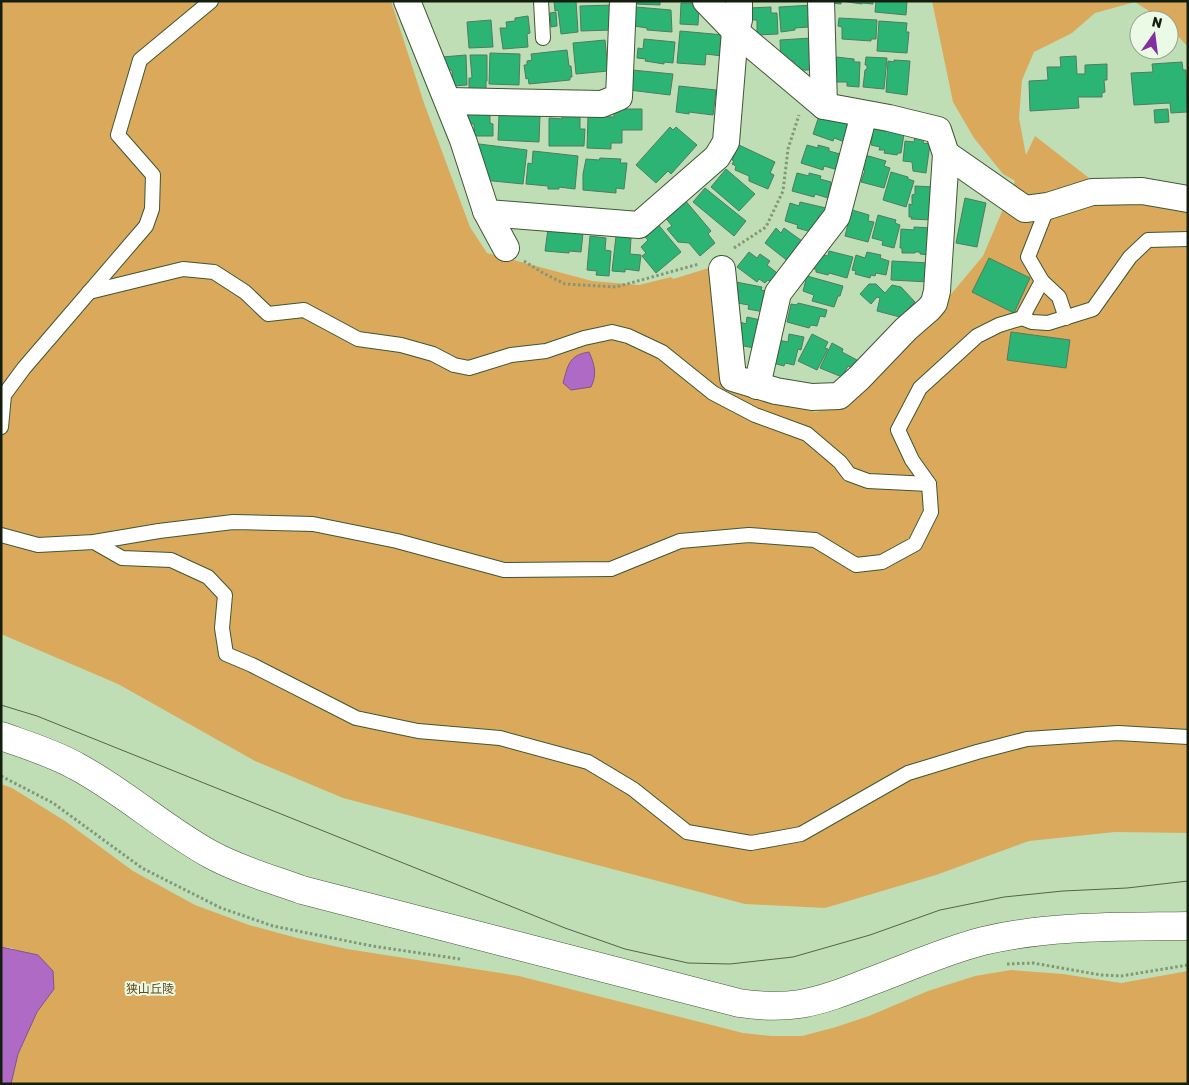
<svg xmlns="http://www.w3.org/2000/svg" width="1189" height="1085" viewBox="0 0 1189 1085" font-family="Rubik,'Noto Sans JP',sans-serif">
	<style>
		.green { fill: #dba95b }
		.water { fill: #ae6ac5; stroke: #80538e }
		.building { fill: #2bb474; stroke: #4f7b61 }
		.lines { fill: none; stroke-linecap: round; stroke-linejoin: round }
		.service-casing { stroke: #3e5734; stroke-width: 16 }
		.minor-casing { stroke: #3e5734; stroke-width: 28 }
		.tertiary-casing { stroke: #3e5734; stroke-width: 29 }
		.path { stroke: #809778; stroke-width: 3; stroke-dasharray: 2.5 2.5; stroke-linecap: butt }
		.service { stroke: #fff; stroke-width: 14 }
		.minor { stroke: #fff; stroke-width: 26 }
		.tertiary { stroke: #fff; stroke-width: 28 }
		.tram { stroke: #52634b; stroke-width: 1 }
		.labels { text-anchor: middle; stroke-width: 4; stroke-linejoin: round; paint-order: stroke }
		.park-label { font-size: 12px; fill: #64481b; stroke: #ebfae5 }
	</style>
	<rect width="100%" height="100%" fill="#c0deb5"/>
	<g class="green">
		<polygon points="1,1 391,1 424,103 470,227 487,253 592,281 639,285 671,277 673,279 712,267 723,381 748,397 816,412 851,401 900,355 983,256 1015,181 1003,174 974,138 953,102 932,1 1188,1 1188,47 1169,26 1169,20 1163,20 1135,2 1095,13 1072,33 1034,52 1022,80 1019,118 1026,155 1035,136 1116,199 1188,207 1188,833 1115,832 1029,841 936,875 825,908 745,904 343,798 255,761 118,684 1,634"/>
		<polygon points="1,784 12,788 65,821 133,871 195,905 249,925 297,938 347,949 519,976 743,1033 772,1036 802,1036 836,1027 869,1016 928,991 975,976 1011,970 1063,974 1121,983 1188,971 1188,1084 11,1084 18,1054 37,1012 54,989 53,971 12,948 1,947"/>
	</g>
	<g class="water">
		<path d="M589,352c6,13 8,23 2,35l-20,3 -8,-7c5,-18 6,-28 26,-31z"/>
		<polygon points="1,947 38,955 53,971 54,989 37,1012 18,1054 11,1084 1,1084"/>
	</g>
	<g class="building">
		<polygon points="554,1 576,1 578,32 561,34 558,10 555,11"/>
		<polygon points="634,1 660,1 660,5 634,4"/>
		<polygon points="830,1 873,1 873,4 862,3 862,4 841,1 841,4 830,3"/>
		<polygon points="876,1 907,1 906,15 875,12"/>
		<polygon points="681,3 693,3 693,7 699,7 698,25 680,24"/>
		<polygon points="614,5 612,30 581,31 580,6"/>
		<polygon points="813,5 814,17 808,18 809,27 795,28 795,30 781,32 779,7"/>
		<polygon points="636,7 671,10 672,32 647,30 647,28 634,26"/>
		<polygon points="771,7 771,13 777,13 778,34 757,35 757,20 750,20 749,8"/>
		<polygon points="556,12 557,26 551,27 550,13"/>
		<polygon points="528,16 530,33 527,34 528,47 503,49 500,28 507,28 506,22 515,21 515,18"/>
		<polygon points="839,18 877,20 876,39 871,39 871,41 842,39 842,27 838,26"/>
		<polygon points="491,20 493,47 469,48 467,22"/>
		<polygon points="879,21 907,23 906,32 909,32 907,53 877,51"/>
		<polygon points="680,31 724,35 722,56 706,54 705,65 677,63"/>
		<polygon points="811,38 813,70 797,70 795,67 794,61 781,62 780,40"/>
		<polygon points="644,39 675,42 673,63 664,62 664,64 645,61 646,59 637,58 638,48 643,49"/>
		<polygon points="605,40 608,71 576,74 573,43"/>
		<polygon points="567,50 569,66 571,66 572,77 570,77 570,80 529,84 528,78 526,79 524,65 527,65 527,61 532,60 531,54"/>
		<polygon points="490,53 520,54 519,85 489,84"/>
		<polygon points="466,55 467,85 453,86 452,70 446,70 442,57"/>
		<polygon points="470,55 487,55 487,81 486,81 486,89 469,89 469,78 472,78"/>
		<polygon points="1076,56 1077,74 1085,74 1085,65 1107,64 1107,80 1104,80 1105,92 1102,93 1102,97 1078,97 1079,108 1030,111 1029,81 1048,80 1047,67 1061,67 1060,57"/>
		<polygon points="836,57 854,59 854,62 860,62 859,87 847,86 847,82 834,82"/>
		<polygon points="866,57 887,58 884,89 863,87 865,70 867,69 867,65 865,65"/>
		<polygon points="894,60 910,61 907,95 886,92 888,61 894,62"/>
		<polygon points="1182,62 1183,70 1186,70 1187,112 1171,113 1170,103 1134,105 1131,73 1153,72 1152,64"/>
		<polygon points="632,70 673,74 670,95 629,90"/>
		<polygon points="679,86 716,90 713,115 689,112 689,114 676,112"/>
		<polygon points="614,109 642,109 642,130 622,130 622,143 611,143 611,149 587,148 588,116 614,117"/>
		<polygon points="1168,109 1169,122 1155,123 1154,110"/>
		<polygon points="465,110 490,111 490,123 493,124 493,136 474,136 474,124 465,124"/>
		<polygon points="580,113 580,129 585,129 584,146 549,146 549,118 562,119 562,115"/>
		<polygon points="499,114 540,115 539,142 498,140"/>
		<polygon points="833,115 851,121 845,142 834,138 833,141 813,134 819,116 831,121"/>
		<polygon points="670,127 673,130 676,127 697,145 671,174 668,171 656,183 636,165"/>
		<polygon points="887,127 904,134 901,153 898,153 897,155 884,153 885,150 879,150 880,147 871,145 873,129 887,131"/>
		<polygon points="915,136 924,137 923,143 930,144 926,173 913,171 912,162 903,161 905,141 914,142"/>
		<polygon points="479,144 527,150 523,184 483,180 485,164 476,162"/>
		<polygon points="739,145 775,162 770,173 774,175 768,189 749,181 749,176 735,170 736,166 732,164 734,161 732,160"/>
		<polygon points="807,145 818,148 818,145 829,148 829,151 840,154 838,170 824,166 823,170 801,163"/>
		<polygon points="533,151 578,156 575,189 559,187 559,189 548,189 548,186 526,184 528,163 532,164"/>
		<polygon points="865,155 886,161 884,166 890,168 884,188 861,182 865,170 861,169"/>
		<polygon points="600,158 621,159 620,163 627,163 624,189 616,188 616,193 583,190 583,174 586,159 599,160"/>
		<polygon points="726,169 755,194 739,211 711,187"/>
		<polygon points="891,172 908,177 908,179 914,181 906,207 883,200"/>
		<polygon points="797,173 809,176 809,173 821,176 820,179 831,182 828,198 815,194 814,197 792,191"/>
		<polygon points="915,186 935,187 932,220 911,219 912,217 909,217 909,204 912,205 912,195 915,194"/>
		<polygon points="705,188 746,221 734,236 693,202"/>
		<polygon points="965,198 986,203 977,247 956,243"/>
		<polygon points="684,199 711,231 708,234 715,243 700,256 689,243 678,242 667,229 672,226 664,216"/>
		<polygon points="800,202 826,208 824,217 819,215 815,229 812,232 797,228 798,225 785,221 790,203 799,206"/>
		<polygon points="849,209 869,215 868,221 874,222 868,242 845,236 848,224 845,223"/>
		<polygon points="878,215 896,220 895,223 900,225 894,248 882,245 883,241 872,238"/>
		<polygon points="656,222 681,252 656,273 642,256 646,253 641,247 648,240 642,234"/>
		<polygon points="914,227 932,228 930,255 920,254 920,252 915,252 915,253 902,253 902,248 900,248 901,229 914,230"/>
		<polygon points="776,228 781,233 784,228 802,241 789,262 765,243"/>
		<polygon points="548,229 583,233 581,252 569,251 569,253 545,251"/>
		<polygon points="590,236 606,238 605,250 611,251 609,276 596,275 597,271 587,270"/>
		<polygon points="616,236 631,238 630,254 641,255 639,271 625,269 625,272 612,271"/>
		<polygon points="829,251 853,257 847,278 829,273 828,275 816,272 816,269 814,269 819,254 828,256"/>
		<polygon points="749,252 757,258 760,254 770,261 767,265 781,276 777,281 773,278 770,282 768,280 765,283 759,279 757,282 737,267"/>
		<polygon points="867,252 881,255 880,258 889,261 886,275 876,273 875,276 871,275 870,278 855,274 856,271 852,270 856,255 865,258"/>
		<polygon points="989,258 1030,278 1014,313 972,292"/>
		<polygon points="892,261 930,263 929,282 891,280"/>
		<polygon points="807,276 843,286 840,296 838,296 834,307 812,301 814,295 803,291"/>
		<polygon points="736,282 762,287 761,290 771,292 764,312 748,309 749,305 737,303 739,290 735,289"/>
		<polygon points="869,284 876,284 885,293 892,285 901,287 915,302 900,317 877,311 880,298 877,297 871,304 860,294"/>
		<polygon points="798,303 827,310 825,317 820,316 817,326 811,325 809,328 787,322 791,304 797,305"/>
		<polygon points="747,317 765,321 759,349 739,345 740,322 746,324"/>
		<polygon points="1011,332 1070,340 1066,368 1007,360"/>
		<polygon points="789,334 804,337 801,350 798,349 794,365 785,363 784,366 773,363 778,340 788,342"/>
		<polygon points="812,334 828,342 825,348 828,349 817,370 798,361"/>
		<polygon points="832,343 843,349 842,352 857,360 852,368 848,366 842,377 820,368"/>
	</g>
	<g class="lines">
		<g class="service-casing">
			<g id="service">
				<polyline points="541,1 543,38"/>
				<polyline points="1042,281 1059,297 1066,318"/>
				<polyline points="89,292 183,269 214,272 245,292 268,314 304,310 358,339 401,345 433,354 454,365 469,368 511,355 546,351 584,338 612,332 628,336 662,352 713,393 755,415 807,434 840,462 849,474 868,481 929,484"/>
				<polyline points="1022,318 1032,322 1048,323 1093,309 1130,257 1148,240 1188,239"/>
				<polyline points="1,427 4,395 24,368 146,226 152,209 153,175 118,135 140,60 211,1"/>
				<polyline points="1,535 38,545 94,542 159,531 233,522 313,524 397,541 504,570 611,569 680,541 749,535 815,540 856,565 882,562 915,544 931,512 929,484 912,460 898,430 920,388 977,336 999,325 1022,318 1042,281 1028,257 1048,206"/>
				<polyline points="94,542 122,558 171,560 208,577 225,595 222,628 226,654 252,665 356,718 418,731 500,738 588,762 633,789 687,832 751,843 801,834 908,773 977,752 1027,739 1118,733 1188,737"/>
			</g>
		</g>
		<g class="minor-casing">
			<g id="minor">
				<polyline points="407,1 463,140 486,211 488,213 639,225 717,157 726,142 735,31 739,20 739,1"/>
				<polyline points="706,1 735,31 824,106 889,118 938,130 946,154 1025,209 1048,206 1092,192 1142,191 1188,199"/>
				<polyline points="821,1 824,106"/>
				<polyline points="448,101 602,104 619,97 623,1"/>
				<polyline points="486,211 506,248"/>
				<polyline points="722,269 733,378 776,391 812,397 839,396 859,378 906,329 929,309 934,303 937,291 946,154"/>
				<polyline points="757,386 778,293 837,216 864,114"/>
			</g>
		</g>
		<g class="tertiary-casing">
			<path id="tertiary" d="M1,736c25,9 52,17 75,30 47,25 87,62 134,88 29,16 62,25 92,36l437,113c20,3 41,4 61,1 24,-4 46,-13 69,-22 38,-14 75,-31 114,-41 67,-16 137,-14 205,-15"/>
		</g>
		<g class="path">
			<polyline points="734,248 766,227 783,191 788,149 799,115"/>
			<polyline points="524,261 543,273 565,284 616,287 699,264"/>
			<polyline points="1,776 53,803 142,868 221,908 273,926 372,946 460,959"/>
			<polyline points="1007,964 1033,963 1101,975 1121,976 1188,965"/>
		</g>
		<use href="#service" class="service"/>
		<use href="#minor" class="minor"/>
		<use href="#tertiary" class="tertiary"/>
		<polyline class="tram" points="1,705 37,716 565,928 625,949 688,963 730,964 793,957 870,935 940,910 1004,897 1063,891 1127,888 1188,881"/>
	</g>
	<g class="labels">
		<g class="park-label">
			<text x="150" y="993">狭山丘陵</text>
		</g>
	</g>
	<rect width="1189" height="1085" fill="none" stroke="#131e0f" stroke-width="5"/>
	<g transform="translate(1154 35) rotate(14)"><circle r="24" fill="#ebfae5" stroke="#95a28f"/>
	<path d="M0-4L9 19L0 12L-9 19Z" fill="#842f9e"/>
	<text y="-8" font-size="14" font-weight="bold" text-anchor="middle" fill="#131e0f">N</text>
	</g>
</svg>
